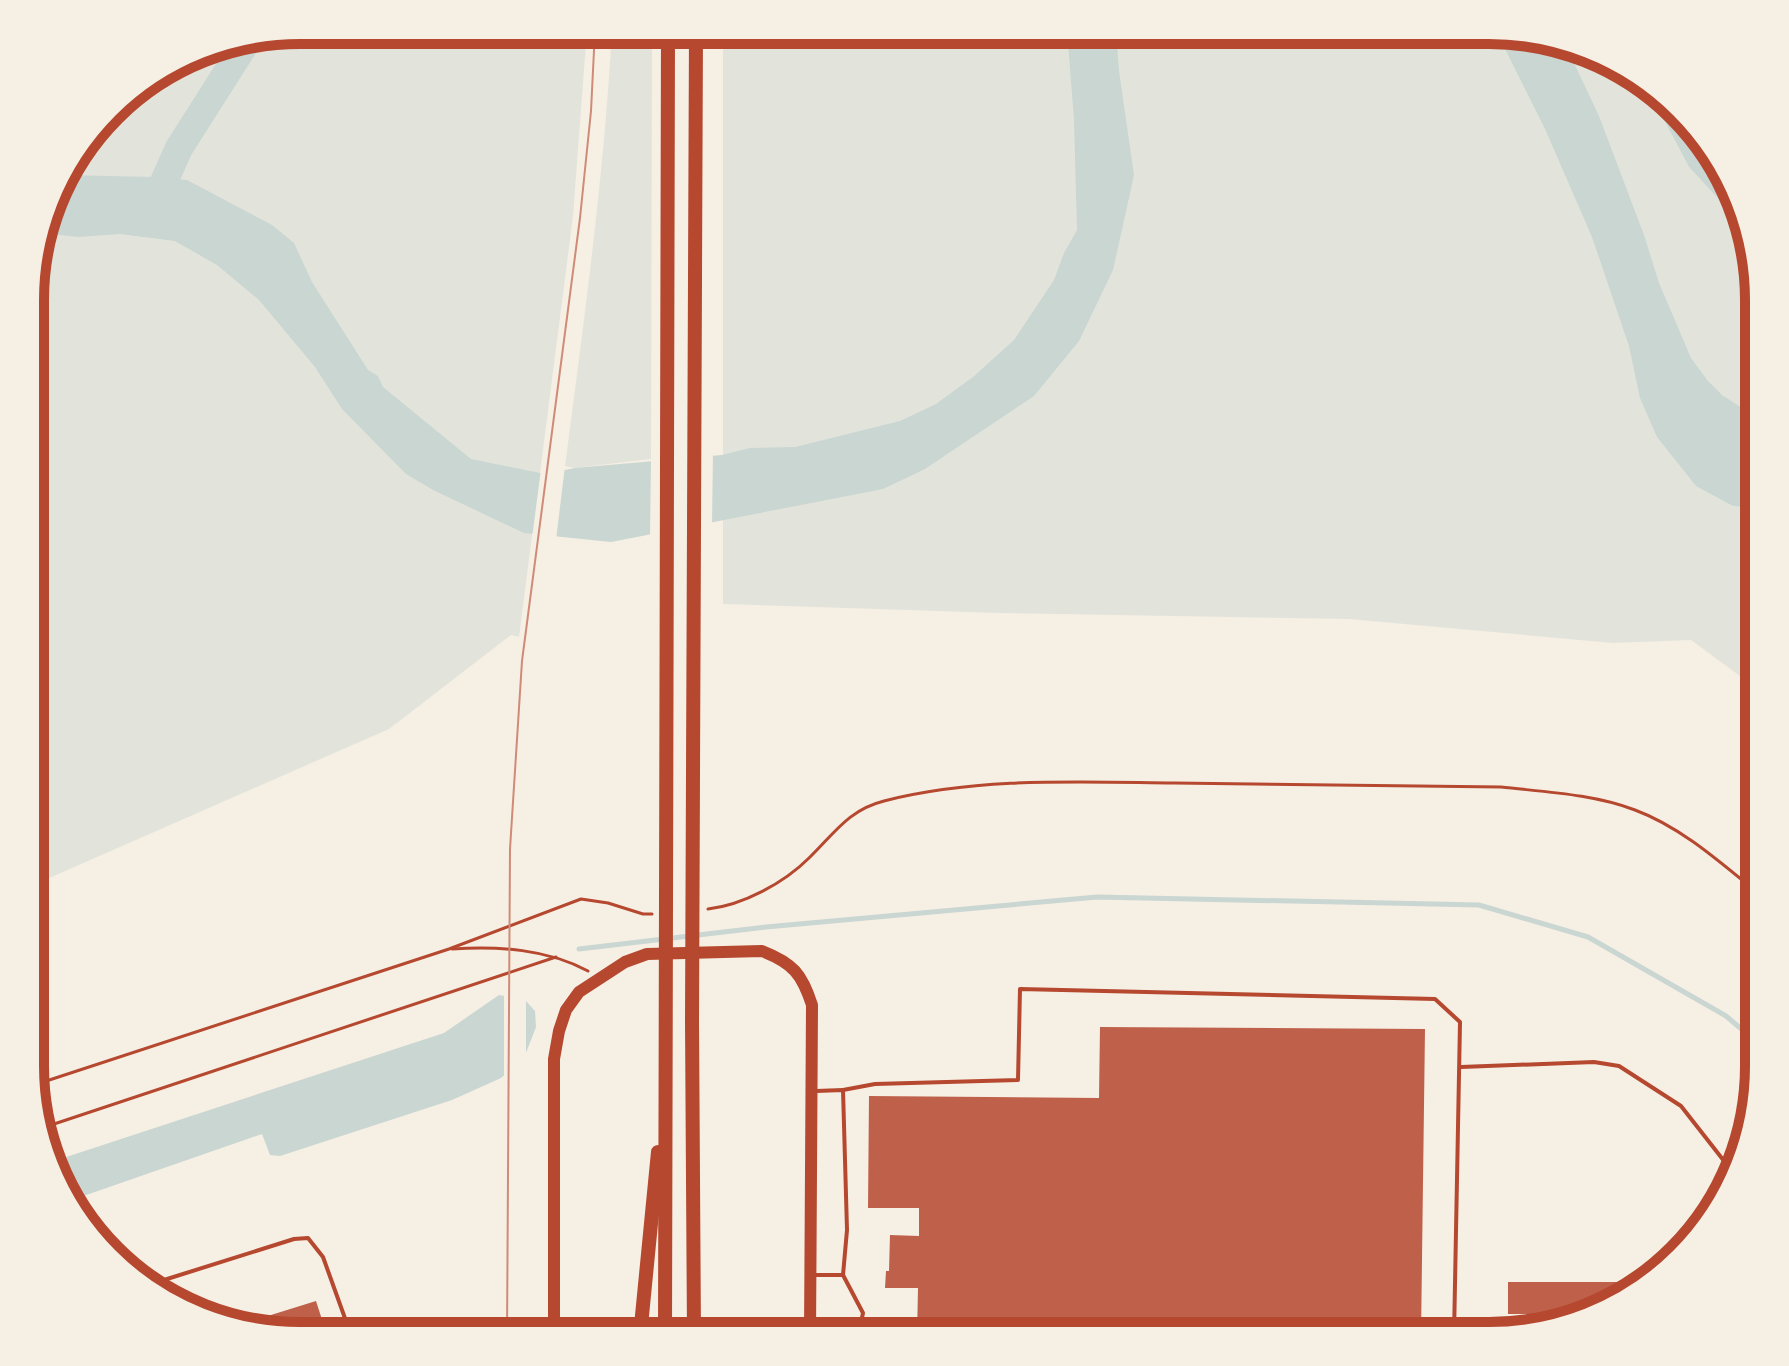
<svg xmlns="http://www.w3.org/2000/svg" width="1789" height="1366" viewBox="0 0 1789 1366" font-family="'Source Sans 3',sans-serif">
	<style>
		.green { fill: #e2e4dc }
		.water { fill: #c9d6d2 }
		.pier { fill: #f6efe4 }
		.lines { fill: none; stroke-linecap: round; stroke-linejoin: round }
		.stream { stroke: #c9d6d2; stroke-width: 5 }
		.river { stroke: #c9d6d2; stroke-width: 28 }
		.building { fill: #bf614a }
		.path { stroke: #b5482f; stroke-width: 3 }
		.service { stroke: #b5482f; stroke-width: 4 }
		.secondary { stroke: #b5482f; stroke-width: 12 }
		.motorway { stroke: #b5482f; stroke-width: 14 }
		.tram { stroke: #cf8b77; stroke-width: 2 }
		.rim { fill: none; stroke: #b5482f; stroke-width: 10 }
	</style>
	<rect width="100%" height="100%" fill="#f6efe4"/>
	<g class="green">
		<polygon points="300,30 587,30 573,216 519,637 511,635 389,729 31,886 32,264 66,165 122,97 213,44"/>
		<path d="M612,30h40l-1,429 -76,9 -10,-2c19,-145 39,-290 47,-436z"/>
		<polygon points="723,30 1507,31 1592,50 1644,82 1689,167 1724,205 1751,264 1759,299 1759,690 1691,640 1613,643 1349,619 999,613 723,604"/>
	</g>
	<g class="water">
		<polygon points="1067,30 1116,30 1119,71 1134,175 1113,270 1079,341 1034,396 925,469 883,489 611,542 524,533 433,490 406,474 342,409 315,367 259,300 217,265 175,241 120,234 78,237 43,233 63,175 154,177 187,180 272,225 294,243 312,282 368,370 378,376 383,387 471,459 545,474 575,468 722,455 750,448 795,447 900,421 936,404 973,377 1014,340 1054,280 1064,253 1077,230 1074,120"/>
		<polygon points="1496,31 1565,44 1599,116 1644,235 1659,283 1691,358 1708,381 1722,395 1759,419 1759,508 1733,506 1696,486 1657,437 1640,398 1629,346 1592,237 1545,129"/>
		<polygon points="1644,82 1667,97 1731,181 1751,264 1724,205 1689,167"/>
		<polygon points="499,995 525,1000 535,1011 536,1027 524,1058 501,1078 452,1100 280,1156 270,1155 262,1134 69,1201 58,1186 51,1162 444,1033"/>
	</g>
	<g class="pier">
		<polygon points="713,452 712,526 650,538 651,457"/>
		<polygon points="565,466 556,540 532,538 541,469"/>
		<polygon points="504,991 526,996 526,1061 504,1081"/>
	</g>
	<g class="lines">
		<polyline class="stream" points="579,949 766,927 1097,897 1479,905 1588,937 1726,1016 1758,1043"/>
		<polyline class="river" points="151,211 179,148 249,38"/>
	</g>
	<g class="building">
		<polygon points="1100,1027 1425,1029 1421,1336 917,1336 918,1288 885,1288 886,1271 889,1271 890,1235 919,1236 919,1208 868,1208 869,1096 1099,1098"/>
		<polygon points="1508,1282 1642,1282 1608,1308 1585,1314 1508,1314"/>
		<polygon points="316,1301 327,1335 282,1335 239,1325"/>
	</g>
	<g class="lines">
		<g class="path">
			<path d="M708,909c35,-4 76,-26 101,-51 25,-24 39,-48 75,-57 94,-24 194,-19 290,-18 109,2 218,3 327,4 44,5 92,7 134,23 46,17 86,53 124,84"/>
			<path d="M452,949c47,-3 95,0 136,22"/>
			<polyline points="31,1086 449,949 581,899 608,903 643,914 652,914"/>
			<polyline points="42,1128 556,957"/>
		</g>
		<g class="service">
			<polyline points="1461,1067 1594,1062 1619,1066 1681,1106 1735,1175"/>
			<polyline points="843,1090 875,1084 1018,1080 1020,989 1435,999 1460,1022 1454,1336"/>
			<polyline points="813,1275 843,1275 847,1230 843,1090 816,1091"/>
			<polyline points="843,1275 863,1313 858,1336"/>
			<polyline points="148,1285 294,1239 308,1238 323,1257 351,1335"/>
		</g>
		<path class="secondary" d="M554,1336v-277l5,-28 7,-21 13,-18 46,-30 22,-8 115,-3c31,12 40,23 50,54l-2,331"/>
		<g class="motorway">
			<polyline points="640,1336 658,1152"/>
			<polyline points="665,1336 668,30"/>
			<polyline points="694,1336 692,1021 696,30"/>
		</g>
		<polyline class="tram" points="507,1336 510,849 522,661 580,218 591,111 595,30"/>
	</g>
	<path d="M0 0H1789V1366H0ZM300 44H1489A256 256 0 0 1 1745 300V1066A256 256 0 0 1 1489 1322H300A256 256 0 0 1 44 1066V300A256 256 0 0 1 300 44Z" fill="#f6efe4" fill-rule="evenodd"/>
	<path class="rim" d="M300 44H1489A256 256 0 0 1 1745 300V1066A256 256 0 0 1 1489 1322H300A256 256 0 0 1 44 1066V300A256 256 0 0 1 300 44Z"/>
</svg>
